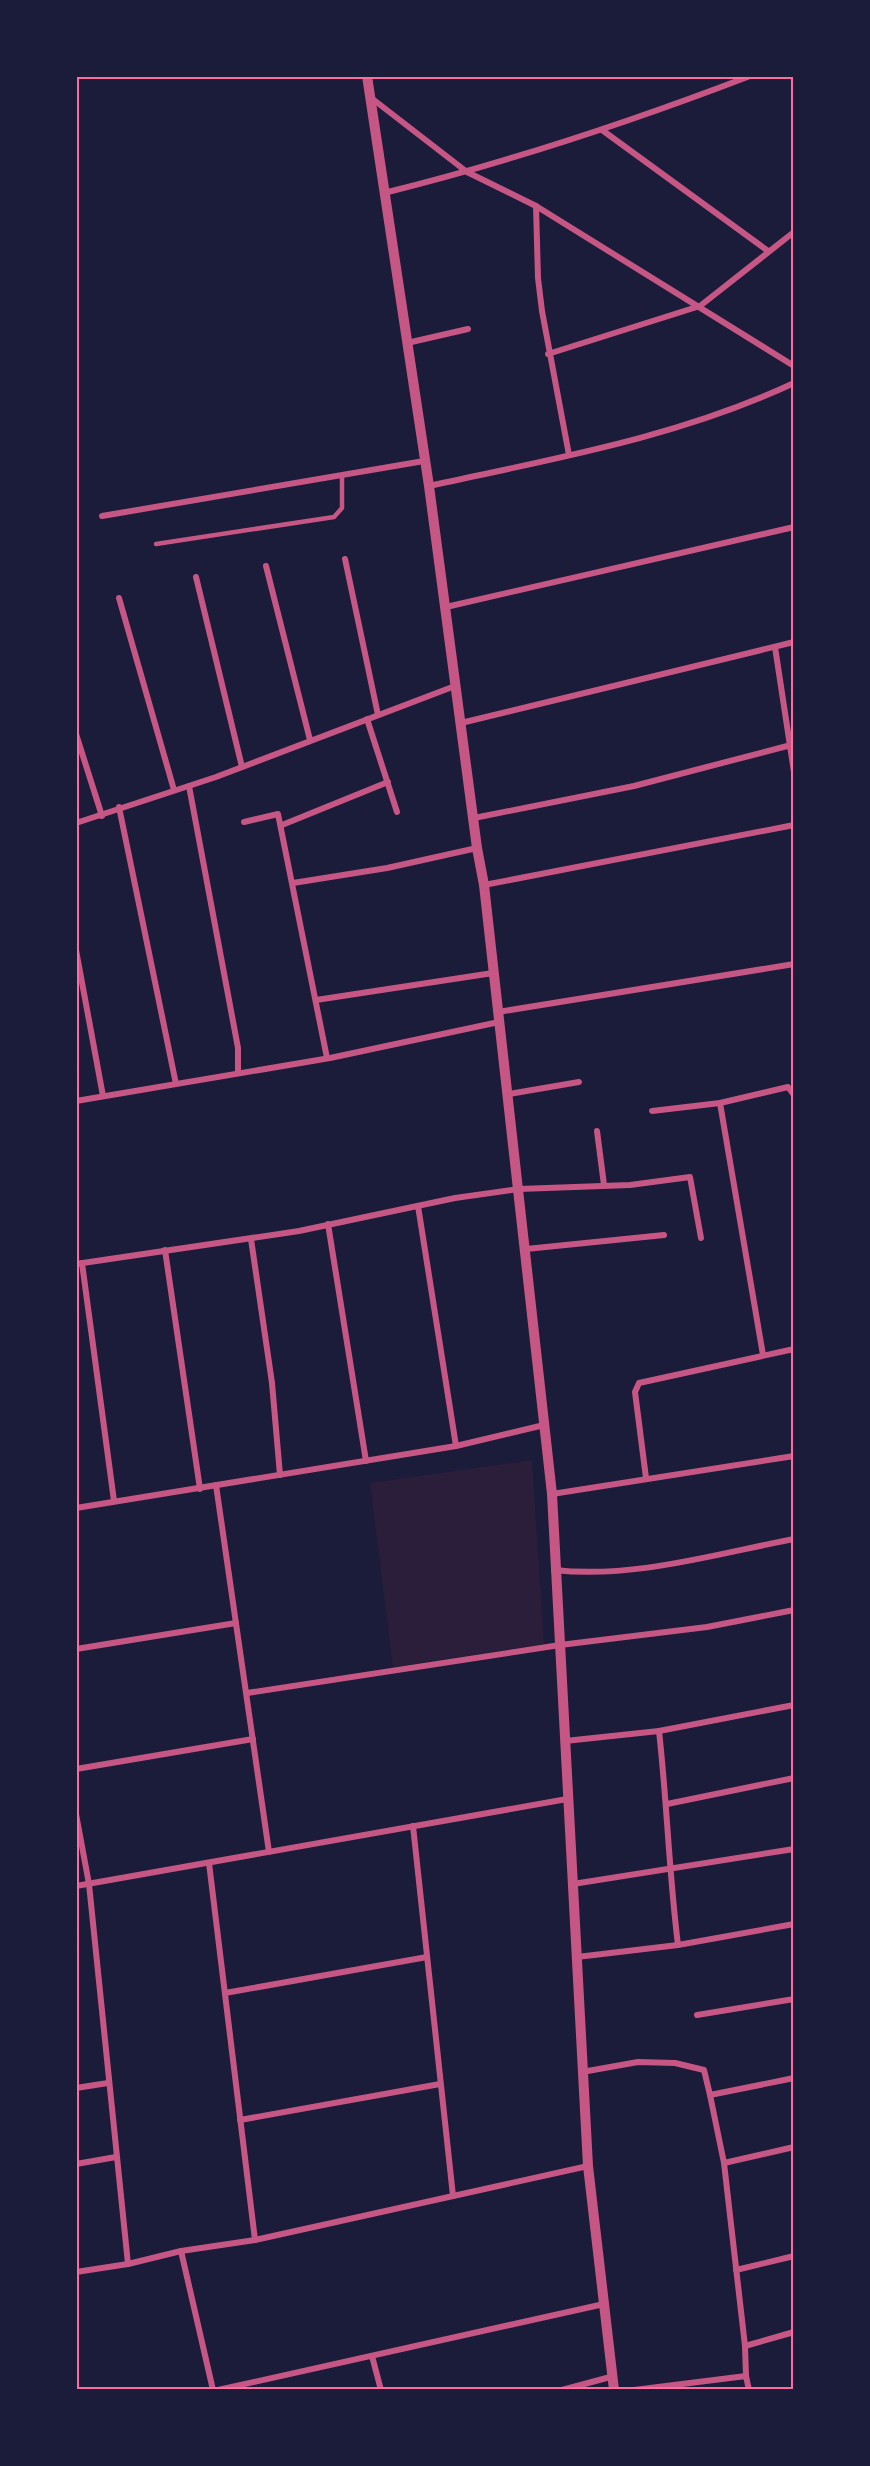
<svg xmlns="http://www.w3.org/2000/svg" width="870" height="2466" viewBox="0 0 870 2466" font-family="Literata,serif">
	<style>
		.green { fill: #2a1e3b }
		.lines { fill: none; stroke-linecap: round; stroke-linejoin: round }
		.service { stroke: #c65784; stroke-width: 4.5 }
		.minor { stroke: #c65784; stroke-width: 6 }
		.tertiary { stroke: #c65784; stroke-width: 10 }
		.neatline { fill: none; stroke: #ff6b9d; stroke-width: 2 }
	</style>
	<rect width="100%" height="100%" fill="#1b1b3a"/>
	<polygon class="green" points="532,1460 544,1644 393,1667 370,1483"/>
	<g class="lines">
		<polyline class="service" points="156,544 334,517 342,508 342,475"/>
		<g class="minor">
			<polyline points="370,97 467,172 536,206 794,366"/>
			<polyline points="602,130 768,251"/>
			<path d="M384,193c125,-31 246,-71 366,-117"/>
			<polyline points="536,206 538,278 542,311 569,455"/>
			<polyline points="407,343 468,329"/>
			<polyline points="548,354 700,306 794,232"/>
			<path d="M429,486c123,-27 250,-49 365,-103"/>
			<polyline points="102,516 424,461"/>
			<polyline points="345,559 378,715"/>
			<polyline points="266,566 310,740"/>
			<polyline points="196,577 242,767"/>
			<polyline points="119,598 174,790"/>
			<polyline points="446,607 794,527"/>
			<polyline points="775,647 794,772"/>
			<polyline points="367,719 397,812"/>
			<polyline points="461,723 794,642"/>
			<polyline points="76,734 102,816"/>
			<polyline points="189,786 238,1048 238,1072"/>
			<polyline points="119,807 176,1084"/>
			<polyline points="474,818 634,786 791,745"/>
			<polyline points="244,822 278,814 327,1058"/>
			<polyline points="76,823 216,777 455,686"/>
			<polyline points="282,825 388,782"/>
			<polyline points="293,883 387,868 477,848"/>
			<polyline points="484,885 794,825"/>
			<polyline points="76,950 103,1096"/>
			<polyline points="316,1000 493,973"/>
			<polyline points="498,1012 794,964"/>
			<polyline points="509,1094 579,1082"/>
			<polyline points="76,1101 330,1058 499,1022"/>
			<polyline points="720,1103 763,1355"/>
			<polyline points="652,1111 720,1103 788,1087 794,1095"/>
			<polyline points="597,1131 604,1185"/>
			<polyline points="418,1206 456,1446"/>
			<polyline points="328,1224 366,1461"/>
			<polyline points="251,1239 272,1383 280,1475"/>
			<polyline points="526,1249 664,1235"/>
			<polyline points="165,1250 200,1489"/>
			<polyline points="82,1263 114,1501"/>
			<polyline points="76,1264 299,1231 455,1198 519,1189 630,1185 690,1177 701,1238"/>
			<polyline points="646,1478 635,1392 639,1383 794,1349"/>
			<polyline points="216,1485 269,1852"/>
			<polyline points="552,1494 794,1456"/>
			<polyline points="76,1508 456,1446 544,1425"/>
			<path d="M554,1570c80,9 161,-16 240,-31"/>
			<polyline points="76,1649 236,1623"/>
			<polyline points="247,1693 560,1645 707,1627 794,1610"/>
			<path d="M659,1731c8,71 10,143 19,214"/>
			<polyline points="565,1741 659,1731 794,1705"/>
			<polyline points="76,1769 253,1739"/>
			<polyline points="667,1804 794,1778"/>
			<polyline points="76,1814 89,1884 128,2264 181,2251 255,2240 588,2166"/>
			<polyline points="413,1826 453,2196"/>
			<polyline points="209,1863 255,2240"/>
			<polyline points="573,1884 794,1849"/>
			<polyline points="76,1886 567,1799"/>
			<polyline points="577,1957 678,1945 794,1924"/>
			<polyline points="225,1993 427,1957"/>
			<polyline points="697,2015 794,1999"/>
			<polyline points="582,2072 638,2062 675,2063 704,2070 710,2095 794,2078"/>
			<polyline points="76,2088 108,2083"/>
			<polyline points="710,2095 724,2163 745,2346"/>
			<polyline points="240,2120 440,2084"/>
			<polyline points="724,2163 794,2147"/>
			<polyline points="76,2164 116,2157"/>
			<polyline points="181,2251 213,2390"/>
			<polyline points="736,2270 794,2256"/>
			<polyline points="76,2272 128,2264"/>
			<polyline points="372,2356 381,2390"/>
			<polyline points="746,2376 745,2346 794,2332"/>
			<polyline points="218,2390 604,2304"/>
			<polyline points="562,2390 614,2376"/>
			<polyline points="634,2390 746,2376 749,2390"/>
		</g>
		<polyline class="tertiary" points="367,76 429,486 477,848 484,885 552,1494 588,2166 614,2390"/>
	</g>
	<rect width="870" height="2466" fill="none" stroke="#1b1b3a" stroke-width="156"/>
	<rect x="78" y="78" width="714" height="2310" class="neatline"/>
</svg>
